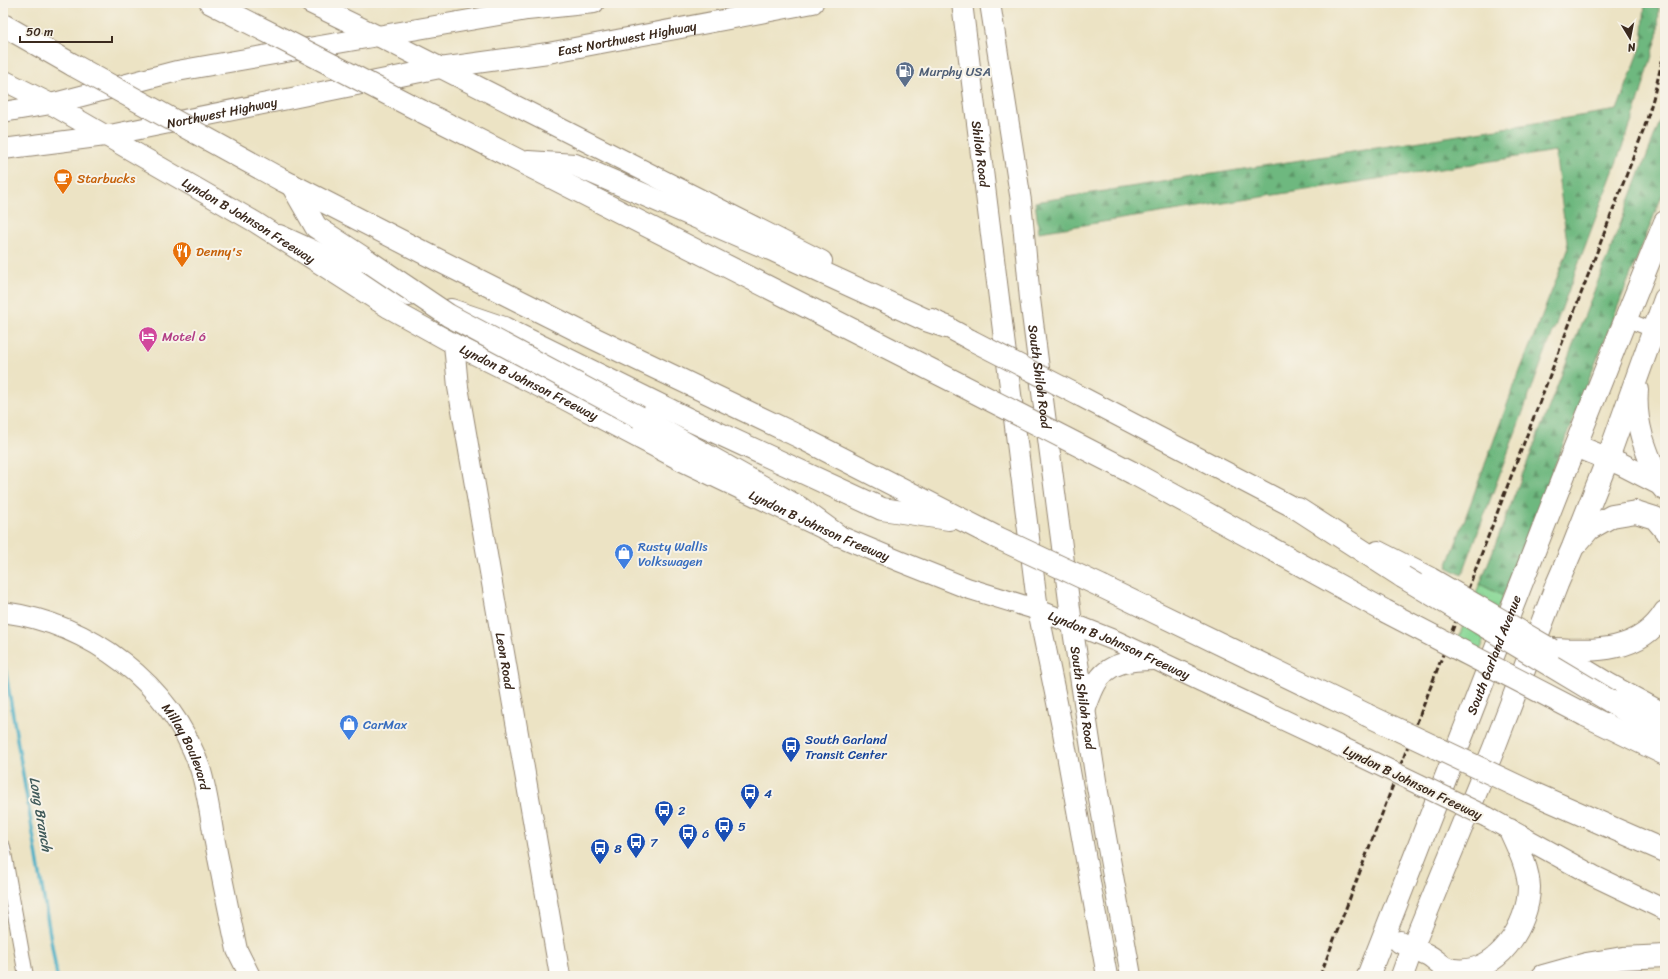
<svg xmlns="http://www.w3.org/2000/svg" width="1668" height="979" viewBox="0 0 1668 979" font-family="Sriracha,sans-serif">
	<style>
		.grass { fill: url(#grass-tufts); stroke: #62815a }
		.forest { fill: url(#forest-firs); stroke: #54714e }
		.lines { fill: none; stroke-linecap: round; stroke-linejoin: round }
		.stream { stroke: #47afc6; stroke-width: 3.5 }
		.street-casing { stroke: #948671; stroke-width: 16 }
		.secondary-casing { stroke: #948671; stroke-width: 22 }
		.primary-casing { stroke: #948671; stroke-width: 24 }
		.highway-casing { stroke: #948671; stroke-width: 24 }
		.street { stroke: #fff; stroke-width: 14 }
		.secondary { stroke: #fff; stroke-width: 20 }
		.primary { stroke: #fff; stroke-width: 22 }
		.highway { stroke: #fff; stroke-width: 22 }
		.rail { stroke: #3b2a1e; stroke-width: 3; stroke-dasharray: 6 3; stroke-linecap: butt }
		.secondary-bridge-casing { stroke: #948671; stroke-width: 22; stroke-linecap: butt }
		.highway-bridge-casing { stroke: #948671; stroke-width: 24; stroke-linecap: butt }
		.secondary-bridge { stroke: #fff; stroke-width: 20 }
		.highway-bridge { stroke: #fff; stroke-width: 22 }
		.labels { text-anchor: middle; stroke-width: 4; stroke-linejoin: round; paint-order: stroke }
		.street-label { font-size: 13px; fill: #3b2a1e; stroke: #f7f3e8 }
		.service-label { font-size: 13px; fill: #4e5e75; stroke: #f7f3e8; text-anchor: start }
		.food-label { font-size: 13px; fill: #c56008; stroke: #f7f3e8; text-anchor: start }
		.hotel-label { font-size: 13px; fill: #b23c85; stroke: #f7f3e8; text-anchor: start }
		.shop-label { font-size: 13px; fill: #366cbe; stroke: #f7f3e8; text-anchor: start }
		.transit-label { font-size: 13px; fill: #164399; stroke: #f7f3e8; text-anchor: start }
		.water-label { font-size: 14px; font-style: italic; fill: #3f5959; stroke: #f7f3e8 }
	</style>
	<defs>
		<pattern id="grass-tufts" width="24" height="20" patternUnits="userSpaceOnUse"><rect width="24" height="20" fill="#89d896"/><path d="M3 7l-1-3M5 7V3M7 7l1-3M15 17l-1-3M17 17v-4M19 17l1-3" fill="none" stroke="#77ba81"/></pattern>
		<pattern id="forest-firs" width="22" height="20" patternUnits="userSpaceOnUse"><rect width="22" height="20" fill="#6eb87f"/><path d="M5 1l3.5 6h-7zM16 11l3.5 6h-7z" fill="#5c9667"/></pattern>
	</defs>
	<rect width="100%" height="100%" fill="#f7f3e8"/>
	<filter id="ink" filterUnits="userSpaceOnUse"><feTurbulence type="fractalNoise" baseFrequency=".025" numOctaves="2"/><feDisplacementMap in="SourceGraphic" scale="8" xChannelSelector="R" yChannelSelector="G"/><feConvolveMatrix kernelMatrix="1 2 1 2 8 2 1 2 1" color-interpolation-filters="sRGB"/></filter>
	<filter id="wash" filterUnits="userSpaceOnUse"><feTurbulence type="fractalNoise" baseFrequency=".012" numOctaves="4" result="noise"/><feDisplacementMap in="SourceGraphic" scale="16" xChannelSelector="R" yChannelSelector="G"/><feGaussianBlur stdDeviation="0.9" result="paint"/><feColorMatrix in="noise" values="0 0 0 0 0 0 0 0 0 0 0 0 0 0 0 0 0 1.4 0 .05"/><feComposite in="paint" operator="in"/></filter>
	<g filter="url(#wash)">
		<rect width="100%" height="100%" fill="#ece3c4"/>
		<polygon class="grass" points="1480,584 1503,596 1474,665 1452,654"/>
		<g class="forest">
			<polygon points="1645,3 1659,3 1658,35 1636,110 1462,575 1447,567 1514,386 1568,250 1555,151 1039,232 1035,202 1617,110 1642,45"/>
			<polygon points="1665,109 1665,188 1503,596 1480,584"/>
		</g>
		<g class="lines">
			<polyline class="stream" points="3,656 57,976"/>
		</g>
	</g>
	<g filter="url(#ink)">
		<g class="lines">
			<g class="street-casing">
				<g id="street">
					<polyline points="1625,319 1653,330 1665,343"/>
					<polyline points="3,847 26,976"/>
				</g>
			</g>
			<g class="secondary-casing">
				<g id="secondary">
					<polyline points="310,3 380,37 822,261"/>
					<path id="s1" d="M962,3l76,607 24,117 45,249"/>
					<path id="s2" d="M990,3l31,198 9,98 42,325 25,163 34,189"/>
					<path id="s3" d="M3,80l48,24 204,118 134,86 65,36 108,54 120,63 155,74 62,26 68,27 71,22 78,31 236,111"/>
					<polyline points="3,112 51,104 177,71 527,10 594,3"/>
					<path id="s4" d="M3,149l102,-13 335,-68 108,-15 265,-50"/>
					<polyline points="932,319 971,340"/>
					<path id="s5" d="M454,344l4,43 102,589"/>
					<polyline points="1080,396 1312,517"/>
					<polyline points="1378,551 1431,578"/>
					<path id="s6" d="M3,612c88,12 167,71 197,156 7,22 10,46 14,69 7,37 15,75 23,113l13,26"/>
					<polyline points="1552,649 1608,683 1665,714"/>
					<path d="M1086,708c3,-8 6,-17 10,-24 11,-22 36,-24 58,-24"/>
					<polyline points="1487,817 1594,876 1665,910"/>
				</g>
			</g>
			<g class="primary-casing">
				<g id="primary">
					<path d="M1637,390c-3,35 10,63 23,94"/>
					<polyline points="1576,446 1621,464 1660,484 1664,489"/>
					<polyline points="1577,543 1589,529 1612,516 1636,512 1655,518 1665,530"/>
					<path d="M1552,649c43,2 88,4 113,-37"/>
					<path d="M1400,942c9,5 18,9 27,13 10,5 15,14 26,15 44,6 76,-45 76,-83 -1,-20 -11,-39 -19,-57"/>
					<path id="s7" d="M1368,976c99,-251 195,-504 297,-754"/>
					<polyline points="1402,976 1412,948 1494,748 1557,584 1573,547 1608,458 1665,299"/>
					<polyline points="1543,976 1586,964 1623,958 1665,956"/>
				</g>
			</g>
			<g class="highway-casing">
				<g id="highway">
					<polyline points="211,3 274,35"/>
					<polyline points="3,25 73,65"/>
					<polyline points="421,111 961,385"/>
					<polyline points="528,162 575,165 775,251 926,320 947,327"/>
					<polyline points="282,180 436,259 587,335 798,436 996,537"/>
					<polyline points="292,185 316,227 368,261"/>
					<polyline points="279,236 409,295"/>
					<polyline points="451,310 504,328 692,421 882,509 949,519"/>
					<polyline points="639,417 800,508 837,535"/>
					<polyline points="1133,473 1385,611"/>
					<polyline points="1298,509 1403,577"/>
					<polyline points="1103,587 1367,715"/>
					<polyline points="1610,701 1665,736"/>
					<polyline points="1585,715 1665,754"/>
					<polyline points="1528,791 1665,851"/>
				</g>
			</g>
			<use href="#street" class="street"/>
			<use href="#secondary" class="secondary"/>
			<use href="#primary" class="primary"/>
			<use href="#highway" class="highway"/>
			<polyline class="rail" points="1320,976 1644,129 1653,99 1665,49"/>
			<g class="secondary-bridge-casing">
				<g id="secondary-bridge">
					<polyline points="971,340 1080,396"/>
					<polyline points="1431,578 1552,649"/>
					<polyline points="1352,752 1487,817"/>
				</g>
			</g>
			<g class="highway-bridge-casing">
				<g id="highway-bridge">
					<polyline points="274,35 421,111"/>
					<polyline points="73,65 282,180"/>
					<polyline points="368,261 448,315 639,417"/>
					<polyline points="961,385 1133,473"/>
					<polyline points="996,537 1103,587"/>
					<polyline points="1403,577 1610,701"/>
					<polyline points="1385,611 1585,715"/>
					<polyline points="1367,715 1528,791"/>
				</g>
			</g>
			<use href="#secondary-bridge" class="secondary-bridge"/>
			<use href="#highway-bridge" class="highway-bridge"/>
		</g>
	</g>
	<defs>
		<g id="fuel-pin" transform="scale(1)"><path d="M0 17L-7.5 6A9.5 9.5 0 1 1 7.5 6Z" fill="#5c6f8a" stroke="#f7f3e8"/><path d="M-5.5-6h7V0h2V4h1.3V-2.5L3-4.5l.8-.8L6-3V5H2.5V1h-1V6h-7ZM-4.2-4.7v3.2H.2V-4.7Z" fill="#fff"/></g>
		<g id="cafe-pin" transform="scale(1)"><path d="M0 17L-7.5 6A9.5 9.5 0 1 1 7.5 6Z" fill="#e8710a" stroke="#f7f3e8"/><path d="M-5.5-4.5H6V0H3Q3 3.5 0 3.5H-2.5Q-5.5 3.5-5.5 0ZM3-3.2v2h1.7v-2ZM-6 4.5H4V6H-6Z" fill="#fff"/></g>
		<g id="restaurant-pin" transform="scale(1)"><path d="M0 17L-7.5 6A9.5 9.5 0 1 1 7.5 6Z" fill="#e8710a" stroke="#f7f3e8"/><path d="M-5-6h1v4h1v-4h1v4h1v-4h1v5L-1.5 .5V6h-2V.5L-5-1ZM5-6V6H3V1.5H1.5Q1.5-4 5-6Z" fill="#fff"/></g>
		<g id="hotel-pin" transform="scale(1)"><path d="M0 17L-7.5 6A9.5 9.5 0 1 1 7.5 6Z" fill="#d1479c" stroke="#f7f3e8"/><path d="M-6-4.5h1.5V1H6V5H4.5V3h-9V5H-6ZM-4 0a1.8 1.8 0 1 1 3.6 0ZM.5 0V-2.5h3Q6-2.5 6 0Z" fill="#fff"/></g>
		<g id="shop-pin" transform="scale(1)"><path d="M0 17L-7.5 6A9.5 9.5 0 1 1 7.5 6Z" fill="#3f7fe0" stroke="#f7f3e8"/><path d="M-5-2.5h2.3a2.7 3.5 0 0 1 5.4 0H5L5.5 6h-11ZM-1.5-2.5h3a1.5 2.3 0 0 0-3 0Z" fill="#fff"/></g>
		<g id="bus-pin" transform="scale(1)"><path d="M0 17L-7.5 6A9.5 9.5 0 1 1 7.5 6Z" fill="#1a4fb4" stroke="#f7f3e8"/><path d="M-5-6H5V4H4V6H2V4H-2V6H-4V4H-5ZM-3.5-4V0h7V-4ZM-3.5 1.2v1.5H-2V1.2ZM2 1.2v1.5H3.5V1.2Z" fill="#fff"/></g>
	</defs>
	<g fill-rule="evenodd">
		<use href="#fuel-pin" x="905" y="71"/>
		<use href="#cafe-pin" x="63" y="178"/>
		<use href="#restaurant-pin" x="182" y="251"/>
		<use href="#hotel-pin" x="148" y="336"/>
		<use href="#shop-pin" x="624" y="553"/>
		<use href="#shop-pin" x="349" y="724"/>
		<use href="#bus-pin" x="791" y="746"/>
		<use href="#bus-pin" x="750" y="793"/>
		<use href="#bus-pin" x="664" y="810"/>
		<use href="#bus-pin" x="724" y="826"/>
		<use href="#bus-pin" x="688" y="833"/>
		<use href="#bus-pin" x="636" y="842"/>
		<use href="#bus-pin" x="600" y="848"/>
	</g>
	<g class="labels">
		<g class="street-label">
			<text dy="5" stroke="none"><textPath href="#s4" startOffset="634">East Northwest Highway</textPath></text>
			<text dy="5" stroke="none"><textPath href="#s4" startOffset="222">Northwest Highway</textPath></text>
			<text dy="5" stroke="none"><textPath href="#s1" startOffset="152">Shiloh Road</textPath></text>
			<text dy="5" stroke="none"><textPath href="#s3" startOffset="283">Lyndon B Johnson Freeway</textPath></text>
			<text dy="5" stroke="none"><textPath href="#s2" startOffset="377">South Shiloh Road</textPath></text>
			<text dy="5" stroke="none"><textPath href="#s3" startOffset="607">Lyndon B Johnson Freeway</textPath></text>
			<text dy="5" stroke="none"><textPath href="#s3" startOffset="931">Lyndon B Johnson Freeway</textPath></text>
			<text dy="5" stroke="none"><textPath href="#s3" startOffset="1254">Lyndon B Johnson Freeway</textPath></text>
			<text dy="5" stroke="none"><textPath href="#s7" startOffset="345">South Garland Avenue</textPath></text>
			<text dy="5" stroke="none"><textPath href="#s5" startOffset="321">Leon Road</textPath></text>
			<text dy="5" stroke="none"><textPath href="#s2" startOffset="701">South Shiloh Road</textPath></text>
			<text dy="5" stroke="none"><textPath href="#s6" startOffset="239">Millay Boulevard</textPath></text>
			<text transform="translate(1413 782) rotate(26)" y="5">Lyndon B Johnson Freeway</text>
		</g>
		<g class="service-label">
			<text x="919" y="76">Murphy USA</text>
		</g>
		<g class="food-label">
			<text x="77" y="183">Starbucks</text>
			<text x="196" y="256">Denny's</text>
		</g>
		<g class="hotel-label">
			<text x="162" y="341">Motel 6</text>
		</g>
		<g class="shop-label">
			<text x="638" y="551">Rusty Wallis<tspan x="638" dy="15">Volkswagen</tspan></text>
			<text x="363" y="729">CarMax</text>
		</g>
		<g class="transit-label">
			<text x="805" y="744">South Garland<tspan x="805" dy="15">Transit Center</tspan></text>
			<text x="764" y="798">4</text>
			<text x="678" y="815">2</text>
			<text x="738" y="831">5</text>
			<text x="702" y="838">6</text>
			<text x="650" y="847">7</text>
			<text x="614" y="853">8</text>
		</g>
		<g class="water-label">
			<text transform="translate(41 814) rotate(80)" y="5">Long Branch</text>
		</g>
	</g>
	<rect width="1668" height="979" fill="none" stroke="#f7f3e8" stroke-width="16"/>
	<g transform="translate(1630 38) rotate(170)" stroke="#f7f3e8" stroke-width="3" paint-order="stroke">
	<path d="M0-3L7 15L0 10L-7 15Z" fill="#3b2a1e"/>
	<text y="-6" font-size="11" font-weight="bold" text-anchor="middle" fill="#3b2a1e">N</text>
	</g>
	<path d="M20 36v6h92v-6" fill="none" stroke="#3b2a1e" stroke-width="2"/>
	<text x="26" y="36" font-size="12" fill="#3b2a1e" stroke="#f7f3e8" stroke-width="3" paint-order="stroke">50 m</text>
</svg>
